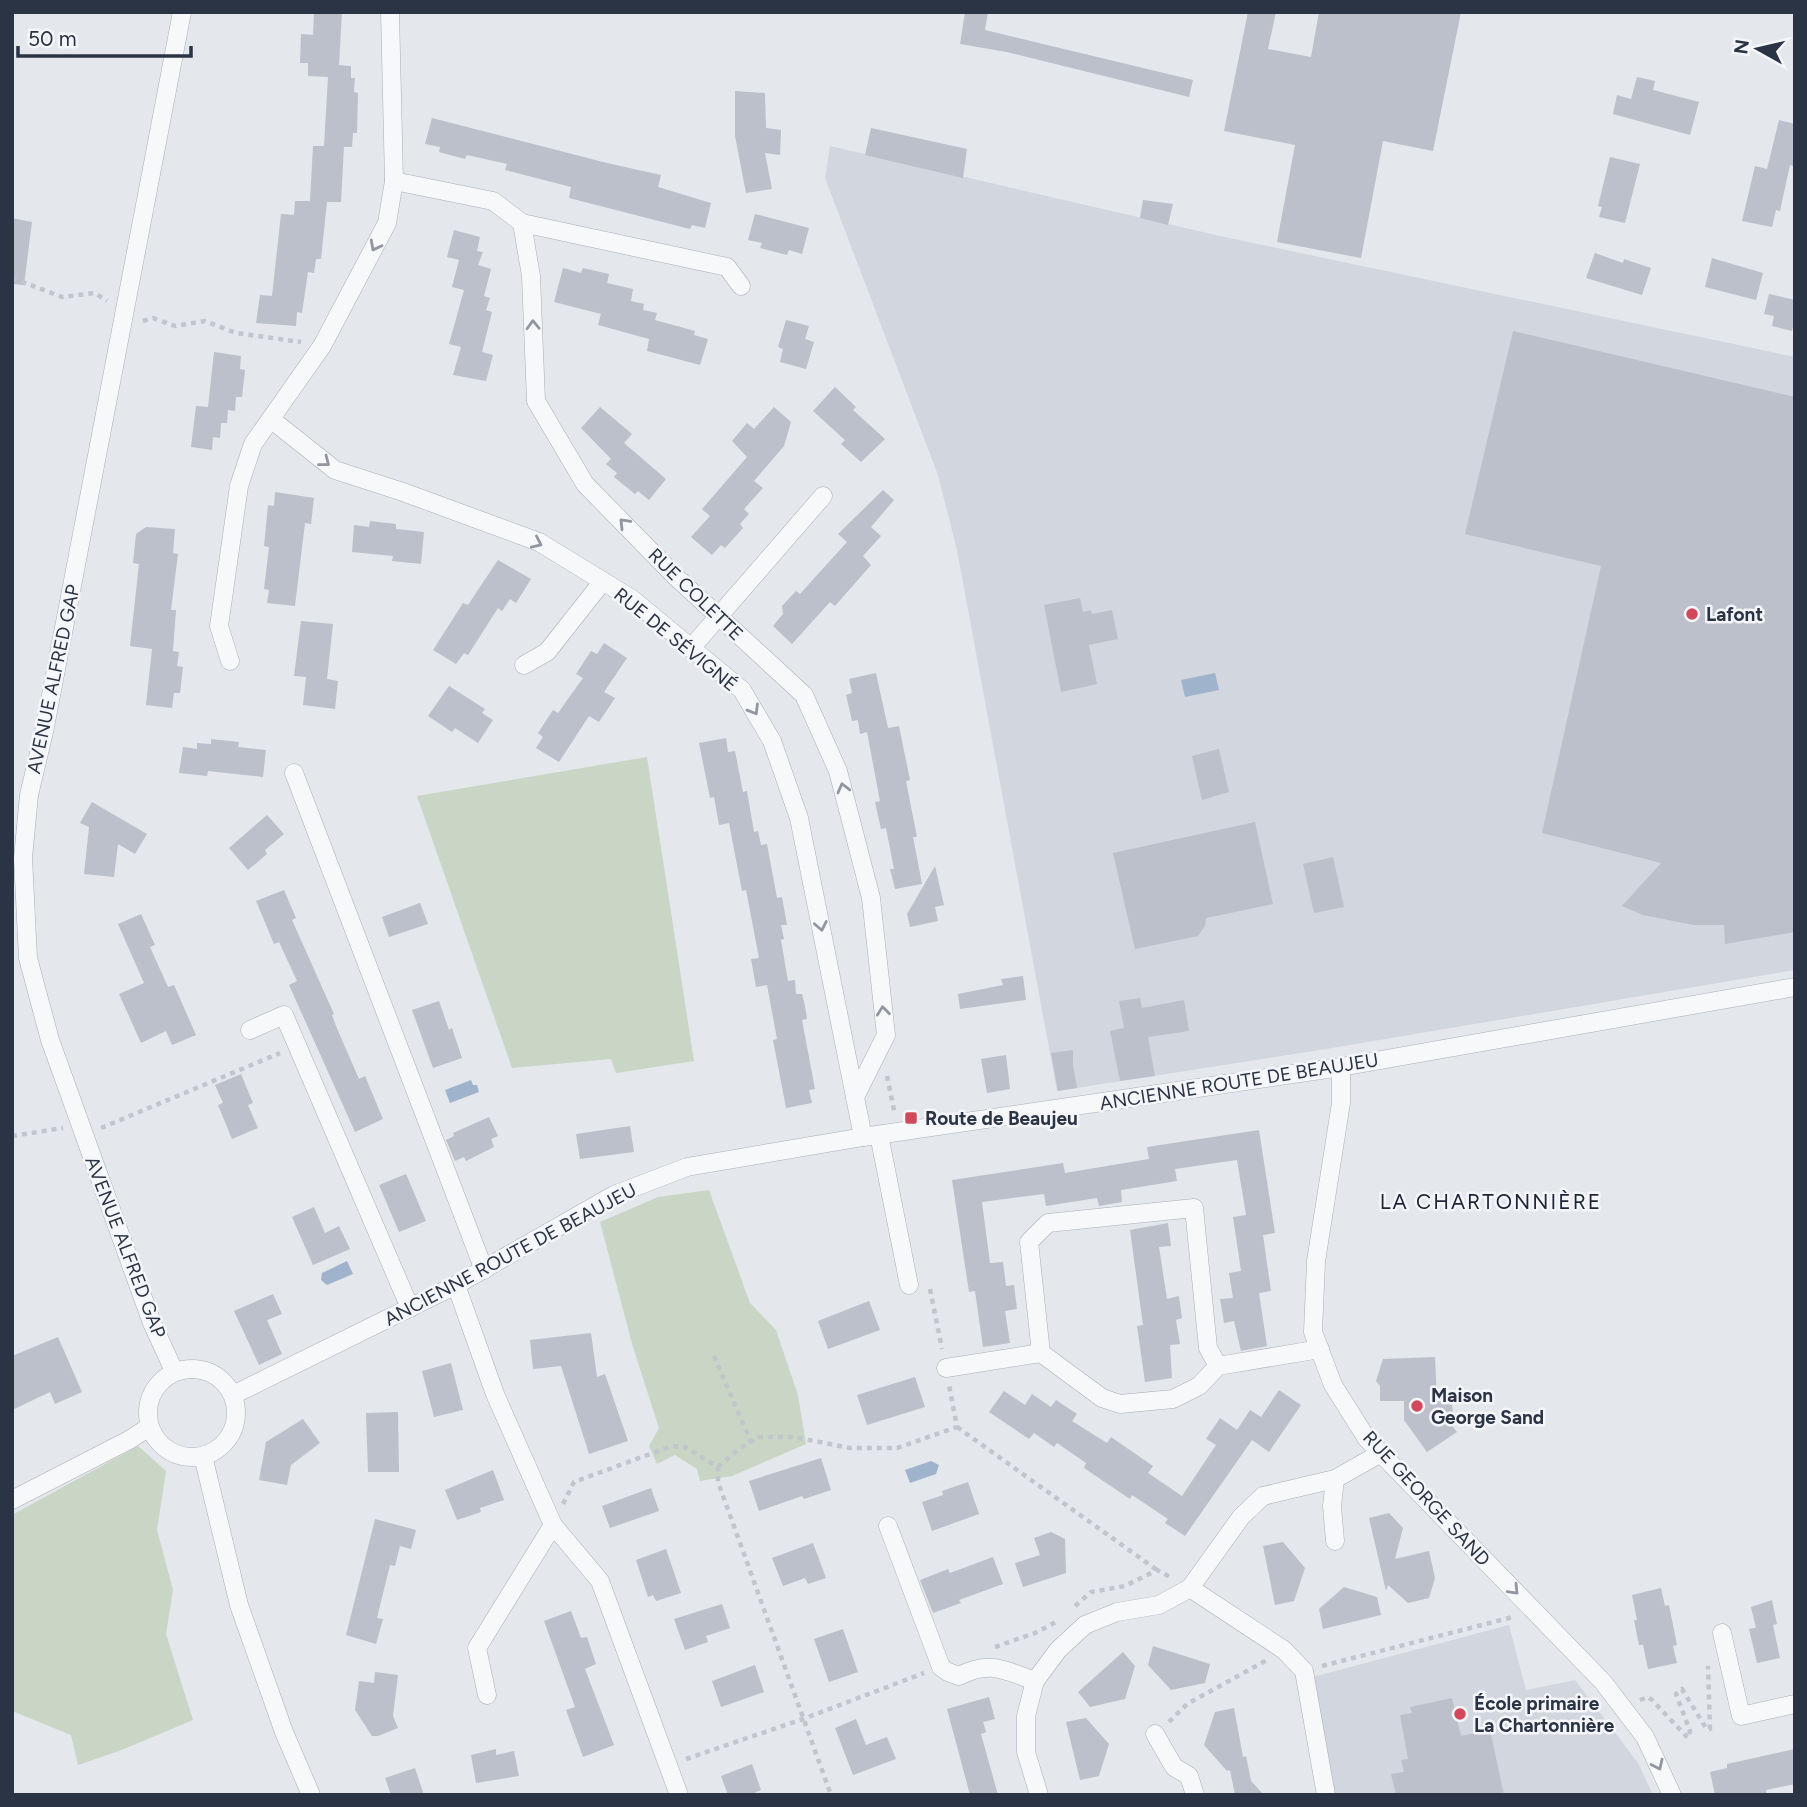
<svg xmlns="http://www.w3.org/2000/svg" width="1807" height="1807" viewBox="0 0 1807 1807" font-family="Figtree,sans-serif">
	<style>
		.built { fill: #d2d6de }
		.green { fill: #c9d6c5 }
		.water { fill: #9fb4cc }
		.building { fill: #bbc0ca }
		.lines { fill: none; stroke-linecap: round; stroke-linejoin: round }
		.minor-casing { stroke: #a9aeb7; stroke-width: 19 }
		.path { stroke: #c2c5cb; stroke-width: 4.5; stroke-dasharray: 5 5; stroke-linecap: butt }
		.minor { stroke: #f7f8fa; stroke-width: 18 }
		.oneway { stroke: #9196a0 }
		.poi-dot { fill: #d1495b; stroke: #f4f6f9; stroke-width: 2.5 }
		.labels { text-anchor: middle; stroke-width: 5; stroke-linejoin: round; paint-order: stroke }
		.street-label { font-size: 19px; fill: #2b3445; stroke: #f4f6f9 }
		.poi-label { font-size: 19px; font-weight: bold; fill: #2b3445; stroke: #f4f6f9; text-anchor: start }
		.neighbourhood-label { font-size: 21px; letter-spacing: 2px; fill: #1d2536; stroke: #f4f6f9 }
	</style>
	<rect width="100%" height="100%" fill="#e4e7ec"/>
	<g class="built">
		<polygon points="830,146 1229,238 1795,357 1795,970 1326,1049 1057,1091 957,550 938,475 825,178"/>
		<polygon points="1509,1625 1526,1690 1575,1680 1638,1763 1653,1795 1333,1795 1309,1678"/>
	</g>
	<g class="green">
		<polygon points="647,757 694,1061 616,1073 611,1059 512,1068 417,796"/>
		<polygon points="709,1190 750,1303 776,1330 798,1395 806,1444 732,1476 700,1481 697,1469 675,1455 657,1464 649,1446 659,1428 633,1347 600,1222 658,1197"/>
		<polygon points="138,1446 166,1471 157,1530 173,1590 166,1634 193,1720 119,1751 78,1765 71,1735 12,1711 12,1515"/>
	</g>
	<g class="water">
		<polygon points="1215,673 1219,690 1185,697 1181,680"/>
		<polygon points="471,1080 473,1085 477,1085 479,1092 450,1103 445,1090"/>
		<polygon points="347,1261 353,1274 327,1285 321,1280 322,1273"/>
		<polygon points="931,1461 939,1465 936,1474 910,1483 905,1470"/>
	</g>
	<g class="building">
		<polygon points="314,12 342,12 339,65 351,66 351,78 355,78 354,92 358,93 357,133 353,133 352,147 344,147 341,202 327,202 321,259 316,259 314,273 308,272 302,313 297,312 296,326 256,323 260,295 272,296 281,214 294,215 295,201 310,201 313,146 324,146 328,77 308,76 308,63 300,63 301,34 313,35"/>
		<polygon points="965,12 988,12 985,30 1193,80 1189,97 1007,52 960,44"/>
		<polygon points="1248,12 1276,12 1268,49 1311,57 1319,12 1461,12 1433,151 1383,141 1361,258 1277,242 1295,145 1224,131"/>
		<polygon points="1637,77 1655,81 1653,90 1699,102 1690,135 1613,114 1617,95 1631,99"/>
		<polygon points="735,91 765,93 766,128 781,130 780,155 765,153 772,189 746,193 735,136"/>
		<polygon points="432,118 607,163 661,175 658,187 711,203 705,228 692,225 690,229 569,198 571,187 505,170 507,164 467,155 465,159 439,152 440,147 425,144"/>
		<polygon points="1779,120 1795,124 1795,167 1790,165 1780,211 1776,210 1772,227 1742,221 1755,166 1767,169"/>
		<polygon points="871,128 967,149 963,178 865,155"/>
		<polygon points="1610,157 1640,164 1625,223 1599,217 1602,207 1598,206"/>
		<polygon points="1143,200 1173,204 1168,225 1140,218"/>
		<polygon points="755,214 809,228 802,254 789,250 787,255 760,248 762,243 748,240"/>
		<polygon points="12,218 32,222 24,285 12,284"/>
		<polygon points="454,230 480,237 477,251 483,252 478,265 491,269 484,296 490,298 486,310 492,312 482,352 493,355 486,381 453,375 461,347 449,344 464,290 452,287 459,260 447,257"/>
		<polygon points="1595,253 1623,263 1624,259 1651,268 1642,295 1586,278"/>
		<polygon points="1712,258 1763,273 1756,300 1705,287"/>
		<polygon points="563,268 581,273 583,268 609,274 607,283 633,289 631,301 644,304 643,310 657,313 655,320 695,331 694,335 708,339 700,365 647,351 649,339 598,325 601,314 554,302"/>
		<polygon points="1769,294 1795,300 1795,318 1792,331 1772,326 1774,316 1764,314"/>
		<polygon points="786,320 809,326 805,339 814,342 806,369 780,362 783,349 778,347"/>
		<polygon points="1513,331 1795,397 1795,932 1725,944 1724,925 1694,925 1643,915 1622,906 1661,863 1542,833 1601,566 1465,534"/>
		<polygon points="214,352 241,356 240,369 245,370 242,397 236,397 235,411 228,410 227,423 221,423 220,438 213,437 212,450 191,447 196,406 208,407"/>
		<polygon points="835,387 856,407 853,410 885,439 861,462 841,444 845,440 813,411"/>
		<polygon points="600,407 632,434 624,443 666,479 649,500 638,491 635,494 614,477 617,473 606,464 611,459 581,428"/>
		<polygon points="774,407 791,422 784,446 754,481 763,488 744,509 749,514 740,524 743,528 725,548 721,545 712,555 691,537 710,516 702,509 747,457 732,441 747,423 754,429"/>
		<polygon points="883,490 894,500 871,527 881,536 863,556 871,565 835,606 830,602 792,644 773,626 783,614 782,606 796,591 800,594 847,542 838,534"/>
		<polygon points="275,492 314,498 311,524 305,523 295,606 267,603 269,590 264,589 269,547 264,546 268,505 274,506"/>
		<polygon points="370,521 396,524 396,529 424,532 421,564 392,561 393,556 352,552 354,525 369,527"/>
		<polygon points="146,527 175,529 173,553 178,554 171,610 176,610 173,651 179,652 177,666 183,667 180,693 174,693 172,708 146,705 152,649 130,646 139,564 133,563 136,534"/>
		<polygon points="498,560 531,579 516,603 510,599 502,611 498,608 468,655 464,653 456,664 433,650 463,603 468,605"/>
		<polygon points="1080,598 1083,612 1091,610 1092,614 1112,610 1118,639 1089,645 1097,684 1061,692 1044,605"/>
		<polygon points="301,621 333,624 327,679 338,681 335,709 303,705 306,677 294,676"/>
		<polygon points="604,643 627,658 604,692 615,698 599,722 589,716 559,762 536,748 543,737 538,733 553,710 558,713 583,678 576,674 591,651 597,654"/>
		<polygon points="876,673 888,728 899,726 910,780 906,781 917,837 913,837 922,884 895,889 890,869 894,869 886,828 881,829 875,802 880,801 867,732 860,734 858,720 852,721 846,695 852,693 849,679"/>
		<polygon points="449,686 485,709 482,713 493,720 478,743 455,728 452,732 428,716"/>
		<polygon points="726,738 728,752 735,751 743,792 747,791 754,832 758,831 761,845 767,844 777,898 782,897 787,925 781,925 784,939 781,940 788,981 795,980 796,994 802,994 805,1006 807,1019 802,1020 815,1089 809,1090 812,1103 786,1108 773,1040 777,1039 767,985 756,987 751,959 759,958 746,890 742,891 729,823 719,825 714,797 710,798 699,743"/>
		<polygon points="211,739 239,742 238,747 266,750 263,777 208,771 207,776 179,773 183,747 197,749 197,743 211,744"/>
		<polygon points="1219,749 1229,792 1202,800 1192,756"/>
		<polygon points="92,802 147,834 135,854 118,844 114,877 84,874 89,827 80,823"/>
		<polygon points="267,815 284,834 265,850 267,854 248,870 229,848"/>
		<polygon points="1255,822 1273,904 1206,918 1205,926 1198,936 1135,949 1113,853"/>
		<polygon points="1333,857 1344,907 1314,913 1303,864"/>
		<polygon points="935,866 944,905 935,907 938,921 910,927 907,914"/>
		<polygon points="284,890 296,918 292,920 334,1014 332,1015 336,1026 359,1079 365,1076 383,1119 355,1132 289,985 297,981 279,942 274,944 256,901"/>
		<polygon points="420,903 428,924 389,937 382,917"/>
		<polygon points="141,914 155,945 150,947 168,987 174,985 196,1035 172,1045 166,1031 141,1043 119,994 144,983 118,924"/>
		<polygon points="1023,976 1026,1000 960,1009 958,994 1003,985 1001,979"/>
		<polygon points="1140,998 1142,1008 1184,1000 1189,1031 1148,1037 1155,1076 1120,1081 1110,1031 1124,1028 1119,1001"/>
		<polygon points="439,1001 449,1030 452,1028 462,1058 433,1068 412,1010"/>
		<polygon points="1073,1050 1073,1065 1077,1088 1058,1091 1051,1053"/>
		<polygon points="1006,1055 1010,1089 987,1093 981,1059"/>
		<polygon points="241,1074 253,1103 248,1105 258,1128 232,1139 218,1105 223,1103 215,1085"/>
		<polygon points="489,1117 498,1136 491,1139 494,1147 466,1161 464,1157 455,1161 446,1140 454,1136 453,1133"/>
		<polygon points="630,1126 634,1152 580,1159 576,1134"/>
		<polygon points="1259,1130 1275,1233 1263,1235 1271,1291 1259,1293 1267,1346 1241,1351 1234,1321 1224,1323 1220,1299 1233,1298 1229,1273 1241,1271 1233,1217 1246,1215 1237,1160 1175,1169 1177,1181 1121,1190 1122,1202 1099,1206 1097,1198 1046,1206 1044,1194 982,1202 990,1263 1003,1262 1006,1286 1014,1285 1017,1309 1005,1311 1010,1343 983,1347 975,1291 969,1292 952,1180 1063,1163 1065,1173 1149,1159 1147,1147"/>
		<polygon points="406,1174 426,1221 399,1232 379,1185"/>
		<polygon points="314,1207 325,1233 339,1226 350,1249 313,1265 292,1217"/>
		<polygon points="1168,1223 1171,1246 1159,1247 1167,1299 1179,1296 1182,1318 1176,1320 1180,1344 1170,1345 1172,1378 1145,1382 1137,1326 1143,1325 1130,1230"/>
		<polygon points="273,1294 282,1314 267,1320 282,1354 259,1365 234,1311"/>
		<polygon points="869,1301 880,1330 828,1349 818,1321"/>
		<polygon points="591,1333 597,1377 605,1374 628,1441 589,1454 561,1366 533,1369 530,1340"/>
		<polygon points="58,1337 82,1392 55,1404 50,1392 12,1410 12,1356"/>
		<polygon points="1435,1357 1437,1399 1452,1405 1453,1413 1450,1423 1457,1432 1427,1452 1404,1420 1404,1401 1380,1401 1380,1386 1376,1381 1383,1359"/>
		<polygon points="451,1363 463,1410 434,1417 422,1371"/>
		<polygon points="915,1377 925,1407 867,1425 857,1395"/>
		<polygon points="1279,1390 1301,1405 1269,1452 1252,1440 1185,1536 1165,1523 1168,1519 1132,1495 1130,1499 1084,1468 1086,1463 1057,1443 1054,1447 1034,1433 1029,1439 989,1412 1004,1391 1025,1405 1032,1394 1051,1407 1056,1400 1077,1414 1072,1421 1107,1443 1111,1437 1153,1466 1148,1473 1182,1496 1216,1445 1206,1439 1220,1418 1237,1430 1250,1410 1261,1417"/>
		<polygon points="398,1412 399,1472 368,1472 366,1413"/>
		<polygon points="303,1419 320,1443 291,1465 287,1485 259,1480 266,1442"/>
		<polygon points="821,1458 831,1490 804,1499 802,1496 759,1511 749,1481"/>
		<polygon points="493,1470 504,1500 480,1508 481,1512 457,1520 445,1490"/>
		<polygon points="968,1482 979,1514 932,1531 922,1502 943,1495 942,1491"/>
		<polygon points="651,1488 659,1511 610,1528 602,1506"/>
		<polygon points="1389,1513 1403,1528 1395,1559 1429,1551 1435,1578 1429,1598 1408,1603 1388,1585 1386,1591 1369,1518"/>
		<polygon points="375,1519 416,1530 411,1549 400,1546 395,1566 390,1565 377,1618 383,1619 376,1644 346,1635"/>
		<polygon points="1051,1532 1065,1539 1066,1573 1023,1587 1015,1563 1040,1555 1034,1538"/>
		<polygon points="1283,1542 1305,1568 1294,1601 1275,1605 1263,1546"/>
		<polygon points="813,1543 826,1578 808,1584 805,1578 783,1586 772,1558"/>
		<polygon points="666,1549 681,1593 656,1601 653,1595 648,1597 636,1560"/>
		<polygon points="993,1557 1003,1584 959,1600 961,1603 933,1613 920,1580 948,1569 950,1573"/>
		<polygon points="1344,1587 1377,1597 1381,1615 1323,1629 1319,1609"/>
		<polygon points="1661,1588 1665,1606 1669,1605 1677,1645 1673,1646 1677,1663 1648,1669 1643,1645 1639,1645 1634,1620 1637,1620 1632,1595"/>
		<polygon points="1772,1600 1777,1624 1773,1625 1780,1658 1757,1663 1749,1629 1764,1626 1756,1628 1751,1607"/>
		<polygon points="722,1604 730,1628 706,1636 708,1642 685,1650 674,1619"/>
		<polygon points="571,1611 581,1638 587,1637 596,1664 585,1669 614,1745 583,1757 566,1710 575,1707 544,1621"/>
		<polygon points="843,1629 858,1672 829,1682 814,1639"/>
		<polygon points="1153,1646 1210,1664 1205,1683 1171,1690 1148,1665"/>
		<polygon points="1123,1652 1135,1666 1125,1699 1090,1707 1078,1692"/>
		<polygon points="755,1665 764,1692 721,1707 712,1681"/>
		<polygon points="375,1672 398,1675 393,1716 398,1728 378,1736 372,1736 355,1710 359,1681 374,1683"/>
		<polygon points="989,1697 995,1719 983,1722 986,1732 981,1734 998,1795 970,1795 947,1709"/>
		<polygon points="1452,1698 1461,1736 1490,1730 1504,1795 1396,1795 1391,1774 1404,1772 1401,1760 1408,1759 1400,1715 1412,1713 1410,1707"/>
		<polygon points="1234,1708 1243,1757 1246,1756 1251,1781 1264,1795 1235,1795 1230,1770 1227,1771 1204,1745 1215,1712"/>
		<polygon points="1086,1718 1109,1744 1099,1776 1080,1780 1066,1722"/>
		<polygon points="856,1719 866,1745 887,1737 896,1759 853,1775 835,1728"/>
		<polygon points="496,1749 496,1755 514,1751 519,1776 476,1783 471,1755"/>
		<polygon points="1795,1749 1795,1784 1766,1790 1767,1795 1715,1795 1710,1772 1727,1768 1727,1764"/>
		<polygon points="752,1764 761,1790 750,1795 728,1795 721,1776"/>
		<polygon points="415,1768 424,1795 391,1795 385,1778"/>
	</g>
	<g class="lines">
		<g class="minor-casing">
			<g id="minor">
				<polyline points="394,181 493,201 522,223 531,276 536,401 585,484 676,577 804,695 838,771 871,898 886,1035 855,1097"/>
				<polyline points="522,223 727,267 741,286"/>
				<polyline points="272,420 335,470 403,492 539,542 632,599 742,690 772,741 799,818 863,1137"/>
				<polyline points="691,648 823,496"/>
				<polyline points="230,661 219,626 239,486 253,444 322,346 387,223 394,181 390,12"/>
				<polyline points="524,665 547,652 603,581"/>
				<polyline points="294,773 484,1270"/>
				<polyline points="250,1030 284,1015 410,1308"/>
				<polyline points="1341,1067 1341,1103 1316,1261 1313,1332 1333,1385 1367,1439 1603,1682 1645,1737 1672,1795"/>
				<polyline points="879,1135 909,1285"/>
				<polyline points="456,1285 495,1394 553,1525 600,1581 679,1795"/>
				<polyline points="1218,1366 1208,1348 1194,1208 1048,1223 1029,1242 1041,1353 1102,1398 1120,1404 1173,1399 1199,1386 1218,1366 1320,1349"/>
				<polyline points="946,1368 1041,1353"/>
				<circle cx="192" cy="1413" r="44"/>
				<polyline points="174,1371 152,1323 50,1040 28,958 23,858 29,795 44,732 182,12"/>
				<polyline points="233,1395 456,1285 614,1195 687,1167 863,1137 1341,1067 1795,987"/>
				<polyline points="203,1456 239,1605 284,1732 311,1795"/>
				<polyline points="12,1500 129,1440 149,1427"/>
				<path d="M888,1526l53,141 7,5 11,4c31,-16 45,-6 76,5"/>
				<polyline points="1335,1541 1332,1506 1335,1479"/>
				<polyline points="1190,1588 1284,1650 1304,1671 1326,1795"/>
				<polyline points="1722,1633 1741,1716 1795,1704"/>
				<polyline points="487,1695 477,1648 553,1525"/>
				<polyline points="1155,1734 1174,1767 1189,1776 1195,1795"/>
				<polyline points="1039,1795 1026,1752 1026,1716 1035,1681 1058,1650 1085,1625 1117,1612 1159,1605 1190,1588 1241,1517 1263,1496 1335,1479 1381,1453"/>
			</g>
		</g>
		<g class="path">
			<polyline points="12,278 62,297 95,293 107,301"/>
			<polyline points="143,321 153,318 175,326 205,321 236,333 301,342"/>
			<polyline points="887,1076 895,1115"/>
			<polyline points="101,1128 280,1053"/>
			<polyline points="12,1136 63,1128"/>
			<polyline points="930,1289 942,1349"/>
			<polyline points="714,1356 751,1442"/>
			<polyline points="957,1427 1157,1570"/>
			<polyline points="718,1467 738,1450 758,1437 794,1437 850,1448 897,1448 957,1427 949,1385"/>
			<polyline points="563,1504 574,1482 672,1446 685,1447 718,1467 718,1482 831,1795"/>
			<polyline points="1075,1606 1091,1592 1125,1586 1157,1570 1170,1577"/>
			<polyline points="995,1647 1035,1633 1058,1621"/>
			<polyline points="1322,1666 1513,1617"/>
			<polyline points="1640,1700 1648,1697 1652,1700 1688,1738 1690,1731 1676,1694 1682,1689 1706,1728 1710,1729 1708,1666"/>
			<polyline points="1169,1722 1187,1704 1267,1660"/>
			<polyline points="686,1759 803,1719 924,1673"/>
		</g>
		<use href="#minor" class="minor"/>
	</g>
	<defs><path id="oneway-chevron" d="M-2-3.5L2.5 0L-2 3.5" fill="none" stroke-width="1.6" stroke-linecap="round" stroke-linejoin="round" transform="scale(1.75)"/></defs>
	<g class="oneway">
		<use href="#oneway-chevron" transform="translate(375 246) rotate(118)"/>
		<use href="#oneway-chevron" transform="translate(533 325) rotate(-92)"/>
		<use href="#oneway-chevron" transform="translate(325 462) rotate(38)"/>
		<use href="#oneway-chevron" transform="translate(624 523) rotate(-134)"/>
		<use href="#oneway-chevron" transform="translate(537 543) rotate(25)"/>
		<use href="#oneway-chevron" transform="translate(754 710) rotate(59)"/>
		<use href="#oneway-chevron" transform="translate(843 788) rotate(-104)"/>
		<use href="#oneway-chevron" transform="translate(821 926) rotate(79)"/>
		<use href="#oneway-chevron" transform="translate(883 1011) rotate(-96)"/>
		<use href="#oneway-chevron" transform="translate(1514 1590) rotate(46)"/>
		<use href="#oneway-chevron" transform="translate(1658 1765) rotate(65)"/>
	</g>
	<g class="poi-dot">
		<circle cx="1692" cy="614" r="7"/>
		<rect x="904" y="1111" width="14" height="14" rx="3.5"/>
		<circle cx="1417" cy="1406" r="7"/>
		<circle cx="1460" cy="1714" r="7"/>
	</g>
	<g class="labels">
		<g class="street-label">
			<text transform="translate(696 594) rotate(44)" y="7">RUE COLETTE</text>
			<text transform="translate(676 639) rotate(39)" y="7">RUE DE SÉVIGNÉ</text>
			<text transform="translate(53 679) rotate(-78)" y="7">AVENUE ALFRED GAP</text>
			<text transform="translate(1239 1081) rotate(-9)" y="7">ANCIENNE ROUTE DE BEAUJEU</text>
			<text transform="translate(126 1247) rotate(69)" y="7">AVENUE ALFRED GAP</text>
			<text transform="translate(510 1254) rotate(-28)" y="7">ANCIENNE ROUTE DE BEAUJEU</text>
			<text transform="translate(1427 1498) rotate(47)" y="7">RUE GEORGE SAND</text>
		</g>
		<g class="poi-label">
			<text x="1706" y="621">Lafont</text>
			<text x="925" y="1125">Route de Beaujeu</text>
			<text x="1431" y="1402">Maison<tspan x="1431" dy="22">George Sand</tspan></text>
			<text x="1474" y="1710">École primaire<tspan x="1474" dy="22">La Chartonnière</tspan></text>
		</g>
		<g class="neighbourhood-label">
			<text x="1491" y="1209">LA CHARTONNIÈRE</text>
		</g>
	</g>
	<rect width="1807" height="1807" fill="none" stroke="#2b3445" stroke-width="28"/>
	<g transform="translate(1758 49) rotate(278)" stroke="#f4f6f9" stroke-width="5" paint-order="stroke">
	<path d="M0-5L12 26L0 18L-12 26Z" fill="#2b3445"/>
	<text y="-10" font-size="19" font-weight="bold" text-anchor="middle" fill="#2b3445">N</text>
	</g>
	<path d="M18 46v10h173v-10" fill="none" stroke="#2b3445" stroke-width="3.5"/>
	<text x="28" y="46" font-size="21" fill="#2b3445" stroke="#f4f6f9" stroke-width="5" paint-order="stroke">50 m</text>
</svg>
